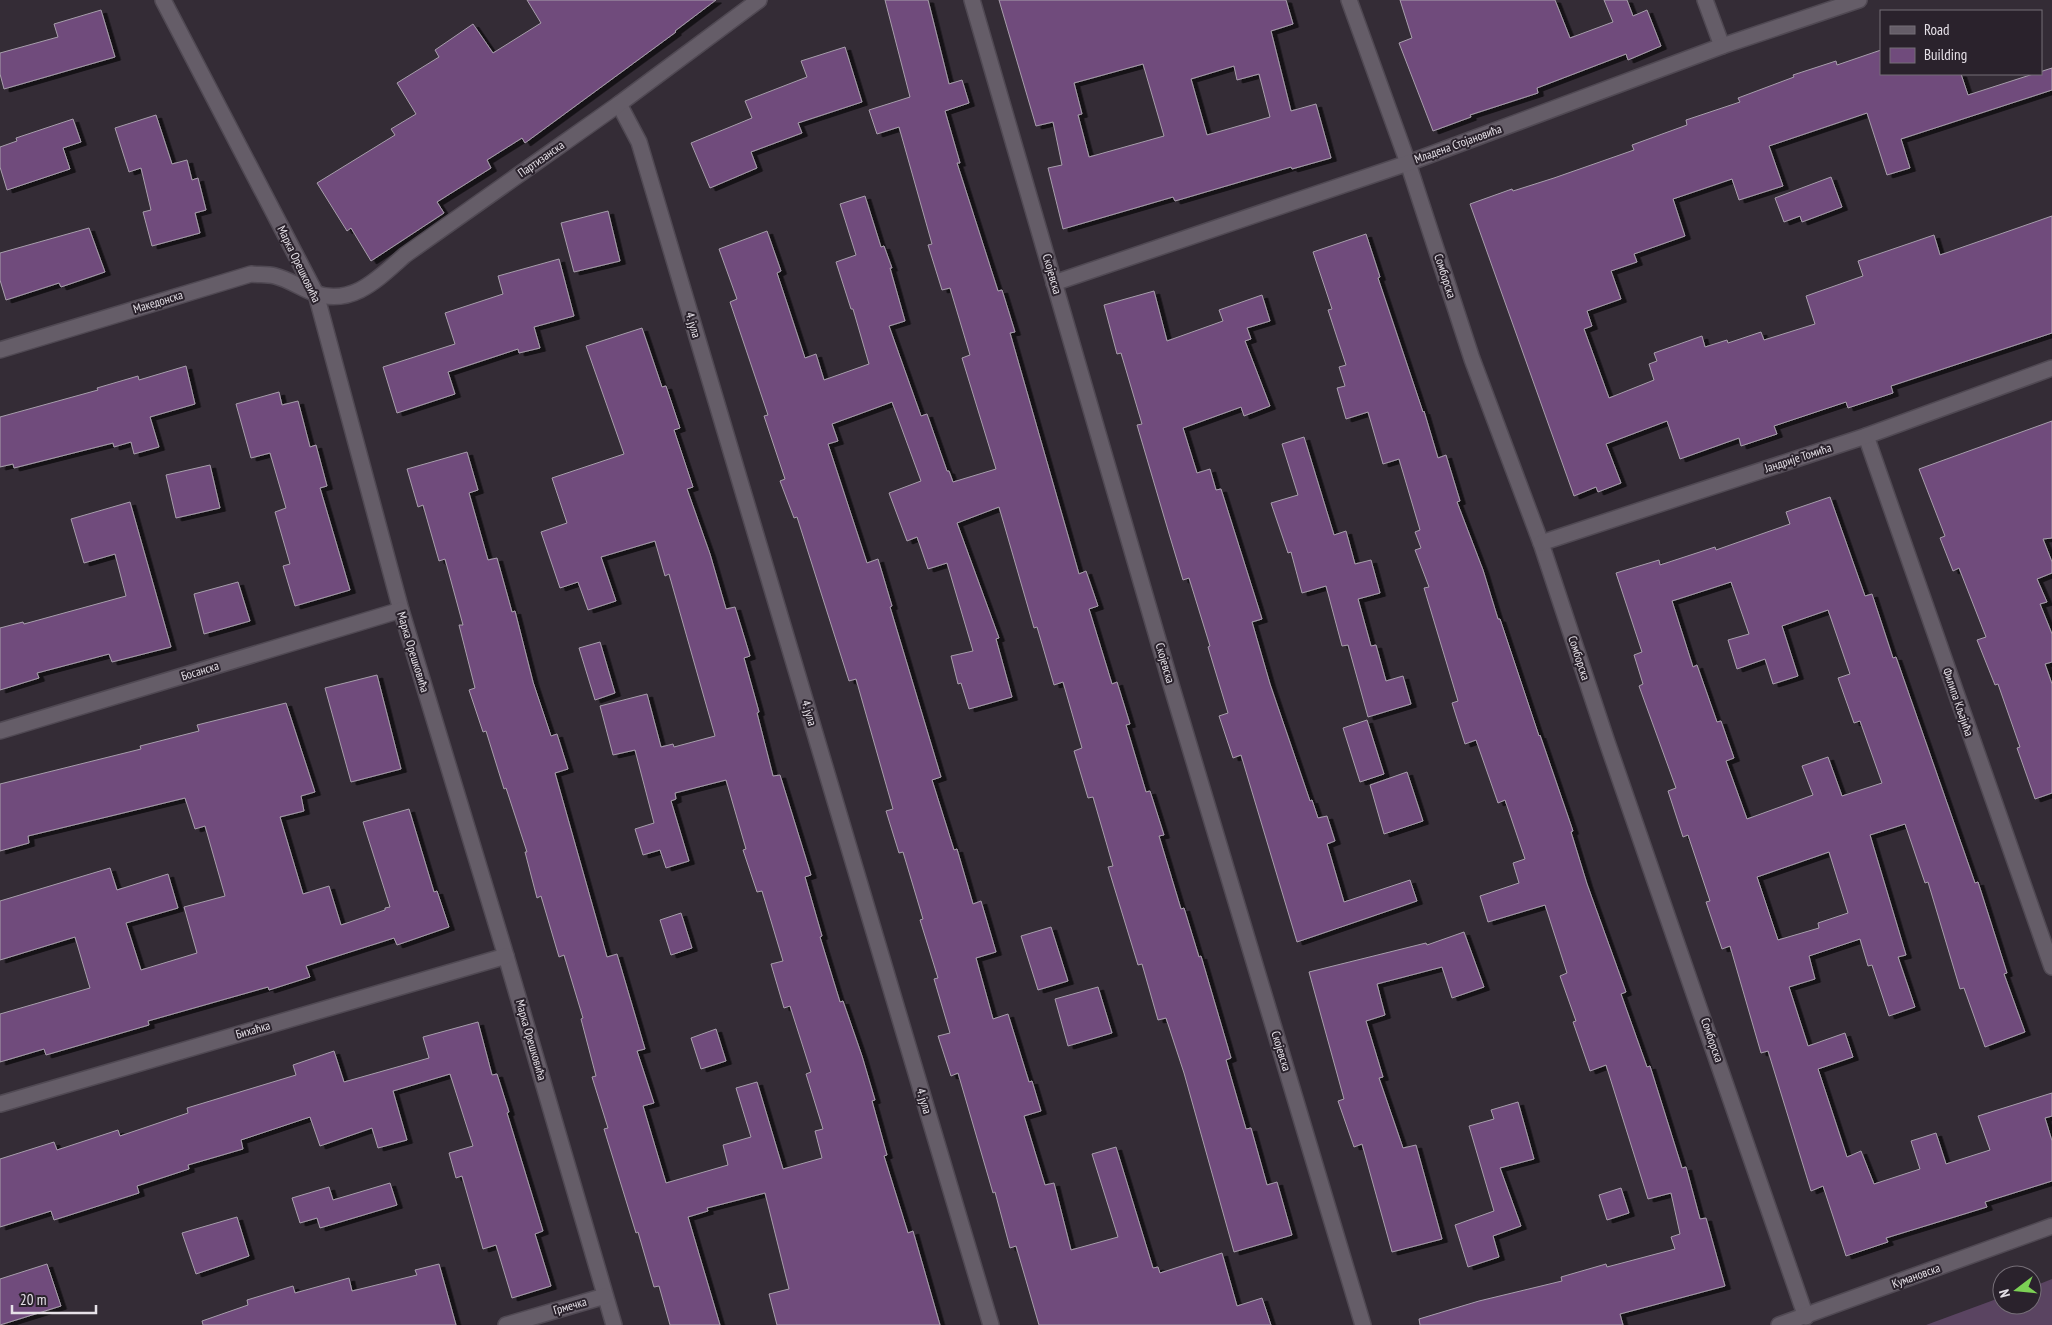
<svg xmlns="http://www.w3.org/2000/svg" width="2052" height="1325" viewBox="0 0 2052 1325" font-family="'PT Sans Narrow',sans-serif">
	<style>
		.green { fill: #5a4461 }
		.building { fill: #704b7c; stroke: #a79eab; fill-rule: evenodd; filter: url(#shadow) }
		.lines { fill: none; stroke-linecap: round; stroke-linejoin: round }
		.minor-casing { stroke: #504953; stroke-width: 18 }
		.minor { stroke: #655d68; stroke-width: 15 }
		.labels { text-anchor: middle; stroke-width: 4; stroke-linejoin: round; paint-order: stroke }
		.street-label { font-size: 12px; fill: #e6e1e8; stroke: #2a222c }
	</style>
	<defs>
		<filter id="shadow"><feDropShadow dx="5.5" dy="3" stdDeviation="0" flood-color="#0009"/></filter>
	</defs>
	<rect width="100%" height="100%" fill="#342c36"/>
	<polygon class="green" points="2052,1279 2052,1325 1926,1325 2002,1297 2002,1305 2032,1305 2032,1287"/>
	<g class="building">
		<polygon points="527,0 716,0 675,31 676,32 525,143 522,138 487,160 491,168 437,202 444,213 371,261 351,228 347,231 317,183 395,135 391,129 416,114 397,83 439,57 435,50 473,24 493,53 541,23"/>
		<polygon points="885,0 928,0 949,84 962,80 969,103 945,111 960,163 957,163 998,291 1002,290 1015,332 1010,333 1079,574 1086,571 1098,606 1089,609 1112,684 1117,682 1130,724 1126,725 1146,792 1150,791 1164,835 1159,836 1181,909 1184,908 1199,957 1201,956 1231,1058 1226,1060 1246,1129 1251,1128 1267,1185 1277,1182 1292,1235 1234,1252 1184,1073 1166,1018 1158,1020 1142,964 1138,965 1108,867 1113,866 1093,797 1088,798 1074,751 1082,748 1063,682 1054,685 1037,627 1034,628 999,507 957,523 999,638 996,639 1012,697 969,709 961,683 958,684 951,656 973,651 947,563 928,569 917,537 907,541 889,493 921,481 892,402 832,424 838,441 828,444 867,563 878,559 892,606 890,607 941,777 932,780 954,850 957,849 973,904 981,901 996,952 976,958 993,1019 1008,1014 1029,1082 1032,1081 1041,1111 1024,1116 1045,1185 1054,1183 1071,1250 1118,1237 1092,1154 1116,1147 1153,1268 1158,1267 1160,1273 1222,1253 1237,1306 1262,1298 1271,1325 1039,1325 1016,1246 1010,1248 995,1192 993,1193 958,1073 951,1076 938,1036 950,1033 934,979 938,978 920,920 923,919 903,852 899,853 886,811 893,809 856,679 849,681 797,517 794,518 780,481 785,479 764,416 768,415 730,302 737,299 719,249 767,231 781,271 777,273 805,358 816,354 824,380 869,364 853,309 851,309 836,262 856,255 840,204 865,196 881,247 884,246 892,268 890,268 905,321 889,326 921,416 927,414 947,471 949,471 953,482 996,469 962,358 970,355 950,288 942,290 928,245 932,244 899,127 877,134 869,110 910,97"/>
		<path d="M999,0h287l7,24 -22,7 20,80 25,-7 15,54 -39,11 -1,-2 -116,34 -2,-4 -110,32 -15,-61 14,-3 -9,-43 -17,4zM1143,64l21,72 -75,21 -11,-42 4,-1 -8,-31zM1234,66l3,14 22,-6 11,43 -63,18 -16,-56z"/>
		<polygon points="1400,0 1555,0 1570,38 1613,22 1604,0 1627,0 1633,16 1647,10 1661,46 1628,60 1626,54 1537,88 1538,93 1470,115 1471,117 1433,131 1399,43 1412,38"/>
		<polygon points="101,10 115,57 4,89 0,74 0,53 58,37 54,24"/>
		<polygon points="845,47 862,102 798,123 802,133 751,152 757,168 710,188 691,143 752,118 745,101 807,77 801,61"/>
		<polygon points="1881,50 1881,74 1961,74 1968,95 2052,68 2052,90 1901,139 1910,168 1887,175 1867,113 1769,146 1783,186 1739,200 1732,179 1673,199 1685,236 1634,254 1637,262 1611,271 1621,299 1587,311 1592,326 1584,329 1609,398 1654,380 1649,364 1657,361 1654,353 1702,336 1705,347 1727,340 1728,343 1761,332 1764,340 1815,324 1806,296 1863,276 1858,261 1934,235 1940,255 2052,216 2052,333 1891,386 1893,393 1848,408 1846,402 1774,426 1777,434 1741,446 1739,438 1680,459 1667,421 1606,444 1621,483 1598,492 1596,487 1574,496 1470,204 1512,189 1513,191 1554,178 1634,150 1632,145 1687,125 1686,120 1740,102 1738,98 1794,77 1793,75 1836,61 1837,65"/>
		<polygon points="156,115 172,164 187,160 192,180 198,178 206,210 195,213 200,233 152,246 143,212 151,210 141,168 129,172 115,128"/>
		<polygon points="73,119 81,142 63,148 70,169 7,190 0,167 0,147 17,141 16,138"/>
		<polygon points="1831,177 1842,207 1802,222 1800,216 1784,222 1775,198"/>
		<polygon points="608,211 620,261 574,272 561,223"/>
		<polygon points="89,228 105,272 61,287 59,283 6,300 0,280 0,253"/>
		<polygon points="1366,234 1380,277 1378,278 1423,412 1424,411 1438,458 1446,455 1460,501 1457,502 1483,570 1498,619 1500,619 1539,736 1540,735 1573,831 1571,832 1587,884 1626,992 1621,994 1647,1067 1650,1066 1682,1168 1686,1167 1700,1219 1706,1218 1725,1286 1620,1314 1623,1325 1420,1325 1419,1319 1479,1301 1562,1281 1561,1277 1606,1264 1607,1267 1675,1249 1671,1237 1680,1234 1671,1193 1648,1199 1606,1065 1590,1071 1573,1022 1576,1021 1560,976 1567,973 1545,905 1488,922 1480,896 1519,883 1513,863 1525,859 1505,800 1498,803 1476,740 1465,744 1452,703 1458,701 1424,588 1429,587 1415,550 1421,548 1415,532 1420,530 1399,459 1383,464 1368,412 1346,419 1337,388 1345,386 1339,367 1346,365 1328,310 1332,309 1313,252"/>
		<polygon points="559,259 574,316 534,327 540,348 519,353 518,349 448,372 455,394 397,413 383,367 455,344 445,313 503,294 498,276"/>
		<polygon points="1154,291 1167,341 1223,321 1219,310 1262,295 1270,321 1247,328 1251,339 1245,341 1270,406 1244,416 1241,407 1183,428 1197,473 1210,469 1216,490 1221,489 1262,619 1252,622 1270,684 1310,801 1312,800 1318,818 1327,816 1335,841 1327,844 1344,902 1410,880 1417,901 1297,942 1241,755 1233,758 1219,716 1228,713 1208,647 1210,646 1189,578 1183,580 1170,537 1137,425 1142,424 1121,353 1117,354 1104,305"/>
		<polygon points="642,328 662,387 666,386 680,428 674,430 693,487 687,489 710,554 726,609 735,607 750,656 744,658 759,712 757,713 773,776 780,775 811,875 805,877 822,936 820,937 840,1002 843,1001 862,1056 875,1100 872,1101 887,1155 884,1156 908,1233 913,1231 940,1325 777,1325 769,1294 789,1289 765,1193 707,1208 708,1211 688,1217 720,1325 670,1325 659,1286 654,1287 638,1232 636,1233 604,1129 608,1128 592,1077 596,1076 581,1019 583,1018 564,955 559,957 541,896 537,898 525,852 527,852 506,788 504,789 486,731 483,732 469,690 475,688 459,625 463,625 445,559 439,561 423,505 418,507 407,469 467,452 478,490 469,493 488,560 497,558 512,612 515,611 533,682 551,736 557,734 568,769 555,773 607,957 617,954 645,1049 637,1051 654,1103 643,1106 666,1183 728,1165 723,1145 751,1137 736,1088 757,1082 783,1169 822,1158 815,1131 823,1129 806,1074 811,1072 790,1006 784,1008 771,964 783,961 762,891 757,892 743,850 746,849 726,780 675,793 676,799 671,801 689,861 666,868 660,850 643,855 635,829 654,823 635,750 613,755 600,706 647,694 661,747 673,744 674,747 715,736 669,574 665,576 655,541 601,557 616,601 588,610 578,582 560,588 541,532 567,523 552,478 624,454 586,346"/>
		<polygon points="186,366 195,404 150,417 159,447 134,454 131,442 114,447 113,443 14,468 13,464 0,467 0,417 98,390 97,388 138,376 139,380"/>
		<polygon points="279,392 282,405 298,401 310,447 316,445 327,486 320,488 350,590 295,606 283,566 290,564 275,512 286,508 270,453 251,458 236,404"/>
		<polygon points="2052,421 2052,538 2043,539 2052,562 2052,573 2037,579 2047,602 2040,604 2052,634 2052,662 2045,664 2052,684 2052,793 2035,799 2017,748 2020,747 1998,684 1995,685 1977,640 1986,637 1959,568 1953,571 1940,538 1945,536 1919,469"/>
		<polygon points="1304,437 1334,535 1346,531 1355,564 1371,560 1380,593 1358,599 1371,646 1376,645 1386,681 1403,676 1411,704 1368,717 1348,645 1342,646 1326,586 1302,593 1291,552 1288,553 1271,503 1298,495 1282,444"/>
		<polygon points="210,465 220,508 176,518 166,475"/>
		<path d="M1830,497l35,99 7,-2 21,64 3,-1 79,226 3,-1 29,91 -3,1 21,58 -40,15 -21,-59 -4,1 -32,-107 -3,1 -20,-59 -35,11 36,120 -8,2 17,50 -26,9 -17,-51 -4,1 -8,-27 -51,17 6,23 -26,8 19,59 37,-13 8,24 -35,12 29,88 14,-6 13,33 46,-15 -9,-28 25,-8 10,31 44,-14 -12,-34 74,-23v23l-7,2 7,23v40l-67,21 2,5 -101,31 2,4 -42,14 -23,-70 -12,5 -43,-140 -7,2 -31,-107 -8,3 -16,-47 4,-1 -22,-66 -5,2 -15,-46 8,-3 -37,-102 4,-2 -9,-29 8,-3 -26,-79 43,-13 1,5 55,-18 1,3 74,-26 -4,-12zM1731,582l18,52 -21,6 9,29 28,-10 8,25 25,-8 -16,-50 46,-16 22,64 -12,4 16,45 6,-2 22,62 -40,13 -14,-39 -26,9 11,29 -66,24 -21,-58 8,-3 -13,-37 -4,1 -20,-57 -4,2 -21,-66zM1829,852l19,61 -30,10 1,5 -41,12 -21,-63z"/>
		<polygon points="130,502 171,647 112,662 109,654 37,673 39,678 0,690 0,628 23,622 24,624 126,596 115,554 84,563 71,519"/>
		<polygon points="238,582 250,621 204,634 194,594"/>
		<polygon points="600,642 615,693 595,700 579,648"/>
		<polygon points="377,675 401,769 351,782 325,688"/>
		<polygon points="286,703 315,792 301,796 304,811 280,817 303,894 329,886 341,925 385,910 385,908 390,907 363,822 409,809 434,892 437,891 449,927 397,945 394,938 306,966 310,977 269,990 268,987 148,1021 149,1025 46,1055 44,1049 0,1062 0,1014 90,988 75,937 0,960 0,901 110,868 117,890 168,874 178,908 126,923 141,970 197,953 184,907 225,896 205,826 195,829 185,798 28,836 29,843 0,851 0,784 141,749 140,746 199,731 197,725"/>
		<polygon points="1367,720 1384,774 1360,782 1343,728"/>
		<polygon points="1407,772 1423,821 1384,834 1370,785"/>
		<polygon points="681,913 692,948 671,955 660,920"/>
		<polygon points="1051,927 1068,981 1038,990 1021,936"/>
		<polygon points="1464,932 1484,987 1452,998 1442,967 1377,984 1385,1015 1366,1021 1383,1077 1379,1078 1403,1148 1416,1145 1442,1239 1392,1252 1362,1144 1354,1147 1338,1101 1344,1099 1309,972 1426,943 1427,945"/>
		<polygon points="1098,987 1112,1033 1068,1046 1055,999"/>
		<polygon points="478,1022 492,1075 497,1074 509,1112 507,1113 543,1231 535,1234 551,1286 512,1298 496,1245 483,1249 462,1176 456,1178 449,1153 473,1146 450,1074 393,1091 407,1140 378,1148 372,1128 320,1146 310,1117 241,1140 243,1149 188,1165 189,1169 137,1186 139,1193 54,1220 51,1211 0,1227 0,1159 54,1142 57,1150 118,1130 120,1136 188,1113 187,1108 296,1075 293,1065 334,1051 344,1082 429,1058 423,1037"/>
		<polygon points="716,1029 726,1061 701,1069 691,1038"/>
		<polygon points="1518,1102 1534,1159 1500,1168 1521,1226 1493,1236 1499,1257 1468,1267 1455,1225 1494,1211 1469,1126 1494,1119 1491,1110"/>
		<polygon points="390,1183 397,1205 320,1228 317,1218 300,1223 292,1198 329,1187 333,1200"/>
		<polygon points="1621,1188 1629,1213 1607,1220 1599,1195"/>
		<polygon points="237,1217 249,1256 196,1274 182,1233"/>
		<polygon points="47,1264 61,1306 0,1325 0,1279"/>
		<polygon points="439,1264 456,1325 203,1325 202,1321 248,1305 247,1300 293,1286 295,1293 349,1278 352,1291 417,1275 415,1270"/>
	</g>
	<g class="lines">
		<g class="minor-casing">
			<g id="minor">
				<polyline points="163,0 316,294 401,610 506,956 614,1325"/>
				<polyline points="972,0 1172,688 1363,1325"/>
				<polyline points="1349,0 1408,163 1472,359 1541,543 1607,742 1806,1317"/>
				<polyline points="1705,0 1722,46"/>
				<polyline points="619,104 639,142 991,1325"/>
				<polyline points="1054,283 1408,163 1722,46 1859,0"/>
				<path d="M0,350l251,-76c8,1 16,0 24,2 13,3 26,12 39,17 38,14 65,-15 91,-38l214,-151 140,-104"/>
				<polyline points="1866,436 2052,967"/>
				<polyline points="1541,543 1866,436 2052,368"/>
				<polyline points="0,731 401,610"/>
				<polyline points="0,1104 506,956"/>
				<polyline points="506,1325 605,1296"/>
				<polyline points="1779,1325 2052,1226"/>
			</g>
		</g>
		<use href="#minor" class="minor"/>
	</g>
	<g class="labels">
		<g class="street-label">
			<text transform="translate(1458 144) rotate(-20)" y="4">Младена Стојановића</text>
			<text transform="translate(541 159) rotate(-35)" y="4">Партизанска</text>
			<text transform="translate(299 264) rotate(64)" y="4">Марка Орешковића</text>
			<text transform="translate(1052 274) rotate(74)" y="4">Скојевска</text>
			<text transform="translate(1445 276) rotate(72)" y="4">Сомборска</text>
			<text transform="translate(158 302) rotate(-17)" y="4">Македонска</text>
			<text transform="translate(693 325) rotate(73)" y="4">4. јула</text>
			<text transform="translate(1798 458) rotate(-18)" y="4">Јандрије Томића</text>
			<text transform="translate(413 652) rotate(73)" y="4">Марка Орешковића</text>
			<text transform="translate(1579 658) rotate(72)" y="4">Сомборска</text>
			<text transform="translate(1165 663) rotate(74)" y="4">Скојевска</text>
			<text transform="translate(200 671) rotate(-17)" y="4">Босанска</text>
			<text transform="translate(1958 702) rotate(71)" y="4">Филипа Кљајића</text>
			<text transform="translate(809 713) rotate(73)" y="4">4. јула</text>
			<text transform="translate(253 1030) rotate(-16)" y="4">Бихаћка</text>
			<text transform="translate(531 1040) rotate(74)" y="4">Марка Орешковића</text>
			<text transform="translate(1712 1040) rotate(71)" y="4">Сомборска</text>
			<text transform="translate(1281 1051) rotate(73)" y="4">Скојевска</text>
			<text transform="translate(924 1101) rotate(73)" y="4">4. јула</text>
			<text transform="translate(1916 1276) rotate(-20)" y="4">Кумановска</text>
			<text transform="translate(570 1306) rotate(-16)" y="4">Грмечка</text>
		</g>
	</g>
	<rect x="1880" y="10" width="162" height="65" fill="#2a222c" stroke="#756e77"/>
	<rect x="1890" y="26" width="25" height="8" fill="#655d68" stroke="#756e77"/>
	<text x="1924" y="35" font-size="15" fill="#e6e1e8">Road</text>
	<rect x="1890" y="48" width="25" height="15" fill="#704b7c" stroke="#756e77"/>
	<text x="1924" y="60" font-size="15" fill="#e6e1e8">Building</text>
	<g transform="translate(2017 1290) rotate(254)"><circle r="24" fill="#2a222c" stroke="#756e77"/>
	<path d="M0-4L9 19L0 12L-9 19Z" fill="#7cd155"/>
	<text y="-8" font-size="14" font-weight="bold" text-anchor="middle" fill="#e6e1e8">N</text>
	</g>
	<path d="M12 1305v8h84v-8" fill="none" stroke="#e6e1e8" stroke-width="2.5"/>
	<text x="20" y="1305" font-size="15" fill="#e6e1e8" stroke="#2a222c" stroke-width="4" paint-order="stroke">20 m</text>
</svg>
